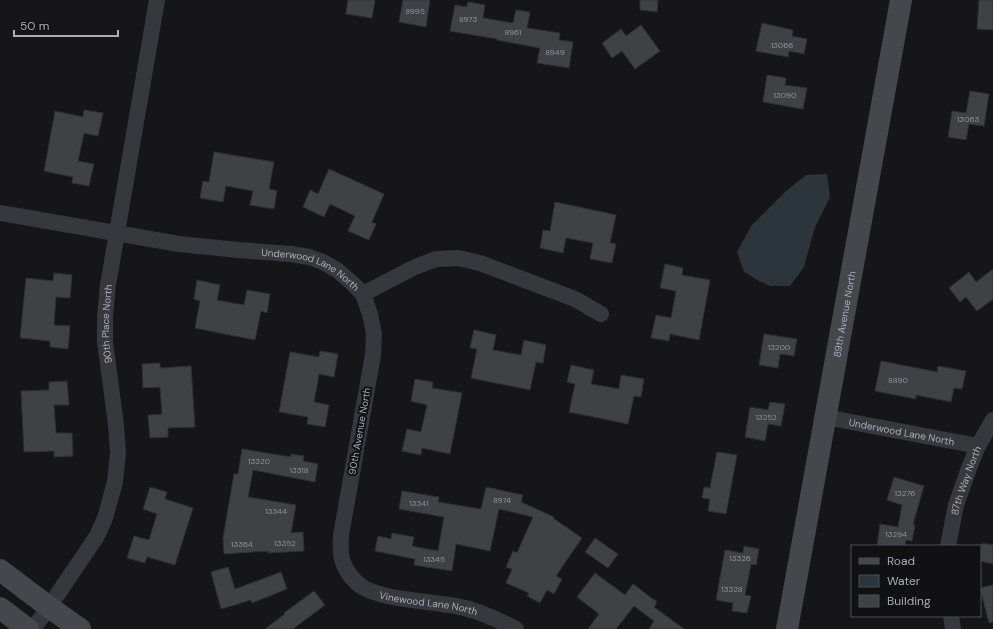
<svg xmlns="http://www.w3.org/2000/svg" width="993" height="629" viewBox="0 0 993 629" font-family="'DM Sans',sans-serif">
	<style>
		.water { fill: #2c353c }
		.building { fill: #404145; stroke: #303034 }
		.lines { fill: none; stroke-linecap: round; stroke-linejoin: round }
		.street { stroke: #37383d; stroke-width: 16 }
		.secondary { stroke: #45474d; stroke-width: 22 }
		.labels { text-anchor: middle; stroke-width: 4; stroke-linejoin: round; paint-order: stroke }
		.number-label { font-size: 8px; fill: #8e929b }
		.street-label { font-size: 10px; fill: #a8adb8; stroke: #111113 }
	</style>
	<rect width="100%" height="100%" fill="#161618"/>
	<polygon class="water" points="827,174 830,197 815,227 804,267 790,286 770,286 759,281 744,272 737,252 751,226 785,192 806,175"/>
	<g class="building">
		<polygon points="348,0 375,0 372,18 346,14"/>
		<polygon points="403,0 430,0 426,27 399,22"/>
		<polygon points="640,0 658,0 657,12 640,10"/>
		<polygon points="979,0 993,0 993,30 977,29"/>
		<polygon points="468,2 485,5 483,18 513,23 516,10 530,12 527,28 560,33 559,40 573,42 569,68 537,63 540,48 497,40 497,39 450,31 455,5 467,7"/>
		<polygon points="762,23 793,30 792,36 807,39 804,54 789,51 788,57 756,51"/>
		<polygon points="641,25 660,51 635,69 622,51 612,58 602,43 621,29 626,36"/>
		<polygon points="767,75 786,78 785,85 807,88 803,109 763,102"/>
		<polygon points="970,91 989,94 984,126 969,124 966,140 948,137 952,111 966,113"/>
		<polygon points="84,110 103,113 98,136 84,133 78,161 94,164 89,186 72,183 73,177 44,171 55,111 83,117"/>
		<polygon points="214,152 274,162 269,189 277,191 274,209 250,205 253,191 226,186 223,202 200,198 203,181 209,182"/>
		<polygon points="329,169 384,194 372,222 376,224 369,240 348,231 355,216 330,204 324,217 303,207 310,190 318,194"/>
		<polygon points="555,202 616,215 610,243 616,244 612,263 590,259 593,243 566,238 563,253 540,248 543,230 550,231"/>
		<polygon points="665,264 683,268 682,275 710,280 699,340 670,334 669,341 651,338 656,315 671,318 676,291 660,288"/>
		<polygon points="993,269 993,299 977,311 966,297 960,302 949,288 969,272 976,282"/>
		<polygon points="54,273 72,275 70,298 56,297 54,325 70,326 68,349 50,347 50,341 20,338 26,278 53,281"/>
		<polygon points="197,280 220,285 217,300 244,305 247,290 270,294 267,313 261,311 255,340 195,328 200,301 194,299"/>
		<polygon points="474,330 496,335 493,350 521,355 524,340 546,345 543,363 536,362 530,390 471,378 477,349 470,348"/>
		<polygon points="764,334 797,339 794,356 780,354 778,368 759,365"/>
		<polygon points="320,351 338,354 334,377 319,374 314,402 329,405 325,427 307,424 308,417 279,412 290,352 319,357"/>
		<polygon points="881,361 937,372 938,366 966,371 962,389 954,388 951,402 916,395 916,399 875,391"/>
		<polygon points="160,363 160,368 191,366 195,427 168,428 168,437 150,438 148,415 162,414 160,387 143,388 142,364"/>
		<polygon points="571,365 594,370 591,384 619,389 621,375 644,379 641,397 634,396 628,424 569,412 575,384 567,382"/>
		<polygon points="415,379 433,382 432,388 462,393 450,454 422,448 421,455 402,451 407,429 421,432 427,405 411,401"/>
		<polygon points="67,381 69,405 54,405 56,433 72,433 73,456 54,457 54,451 24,452 21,391 49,390 49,382"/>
		<polygon points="770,402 785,404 781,426 768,424 765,441 745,437 750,407 768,410"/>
		<polygon points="242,449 291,457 291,454 304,456 303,461 318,464 315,482 253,470 248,497 296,505 291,533 303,532 304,551 268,553 268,551 224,554 223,538 234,474 238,474"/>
		<polygon points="717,452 737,455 726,514 708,511 710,499 702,498 704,487 710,488"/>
		<polygon points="894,477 924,486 913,524 915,525 912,541 906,540 905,546 877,546 880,524 898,527 902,505 887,500"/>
		<polygon points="150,487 167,492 165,499 193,508 175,565 147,557 145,563 127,558 134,536 149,540 157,514 143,509"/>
		<polygon points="486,487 523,495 521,502 554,517 553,518 582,538 556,576 562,579 554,594 547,590 540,603 527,596 529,593 506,583 512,569 506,567 513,551 517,553 533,517 499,509 490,551 456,544 452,571 414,565 415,559 375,551 378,536 391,539 392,533 414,537 412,546 438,551 444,517 399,509 402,491 439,497 438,502 481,509"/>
		<polygon points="595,538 618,554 608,568 585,552"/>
		<polygon points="982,543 993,545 993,564 980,561"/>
		<polygon points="744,546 759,549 756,565 751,564 745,595 751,596 747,613 732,611 733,603 716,600 725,550 743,553"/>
		<polygon points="228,567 235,589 281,572 287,589 252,603 251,600 221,609 211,572"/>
		<polygon points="595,573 625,595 633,584 657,602 654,607 684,629 649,629 654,621 634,606 616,629 588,629 599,614 577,597"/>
		<polygon points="993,585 993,622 989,623 980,588"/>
		<polygon points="314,591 325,605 293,629 265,629 285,614 284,613"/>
	</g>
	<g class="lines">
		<g class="street">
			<path id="s1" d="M0,213l179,31 59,6 53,4 18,3 14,5 14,8 14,12 12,12 7,20 4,20 -1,21 -32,180c0,8 -1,17 1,24 3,12 12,23 22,29 7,4 15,6 23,8 23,5 46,6 69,10 21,4 41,13 60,23"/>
			<polyline points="363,294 415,267 436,259 458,258 480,263 575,299 601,314"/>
			<path id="s2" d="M825,417l153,29"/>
			<path id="s3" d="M948,546l8,-41 13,-37 9,-22 15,-26"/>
			<polyline points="951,616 953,629"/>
			<path id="s4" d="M33,629l16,-22 48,-71 8,-18 10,-36 3,-29 -2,-28 -11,-84v-24l3,-32 49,-285"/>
		</g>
		<g class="secondary">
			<polyline points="0,570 49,607 80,629"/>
			<polyline points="0,608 28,629"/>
			<path id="s5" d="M787,629l114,-629"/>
		</g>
	</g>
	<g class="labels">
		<g class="number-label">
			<text x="415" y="14">8995</text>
			<text x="468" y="22">8973</text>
			<text x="513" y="35">8961</text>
			<text x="782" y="48">13066</text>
			<text x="555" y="55">8949</text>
			<text x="785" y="98">13090</text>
			<text x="968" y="122">13063</text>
			<text x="779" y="350">13200</text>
			<text x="898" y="383">8890</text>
			<text x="766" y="420">13252</text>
			<text x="259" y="464">13320</text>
			<text x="299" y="473">13318</text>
			<text x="905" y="496">13276</text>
			<text x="502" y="503">8974</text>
			<text x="419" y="506">13341</text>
			<text x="276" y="514">13344</text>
			<text x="896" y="537">13294</text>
			<text x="285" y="546">13352</text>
			<text x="242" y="547">13364</text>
			<text x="740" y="561">13326</text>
			<text x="434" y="562">13345</text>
			<text x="732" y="592">13328</text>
		</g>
		<g class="street-label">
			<text dy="4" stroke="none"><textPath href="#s1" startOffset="318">Underwood Lane North</textPath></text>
			<text dy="4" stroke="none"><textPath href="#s5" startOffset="320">89th Avenue North</textPath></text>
			<text dy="4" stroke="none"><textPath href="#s4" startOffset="329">90th Place North</textPath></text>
			<text transform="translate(359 431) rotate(-80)" y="4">90th Avenue North</text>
			<text dy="4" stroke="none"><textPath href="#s2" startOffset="78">Underwood Lane North</textPath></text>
			<text dy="4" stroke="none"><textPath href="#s3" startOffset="68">87th Way North</textPath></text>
			<text dy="4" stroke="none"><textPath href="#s1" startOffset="752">Vinewood Lane North</textPath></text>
		</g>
	</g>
	<rect x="851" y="545" width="130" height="72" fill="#111113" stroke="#4d4f55"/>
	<rect x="859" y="558" width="20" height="6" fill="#45474d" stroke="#4d4f55"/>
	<text x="887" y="565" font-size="12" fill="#a8adb8">Road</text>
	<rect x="859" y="575" width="20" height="12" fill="#2c353c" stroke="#4d4f55"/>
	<text x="887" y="585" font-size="12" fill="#a8adb8">Water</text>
	<rect x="859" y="595" width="20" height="12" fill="#404145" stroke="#4d4f55"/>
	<text x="887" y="605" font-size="12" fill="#a8adb8">Building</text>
	<path d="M14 30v6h104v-6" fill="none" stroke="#a8adb8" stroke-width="2"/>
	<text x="20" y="30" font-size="12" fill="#a8adb8" stroke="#111113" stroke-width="3" paint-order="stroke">50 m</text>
</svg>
